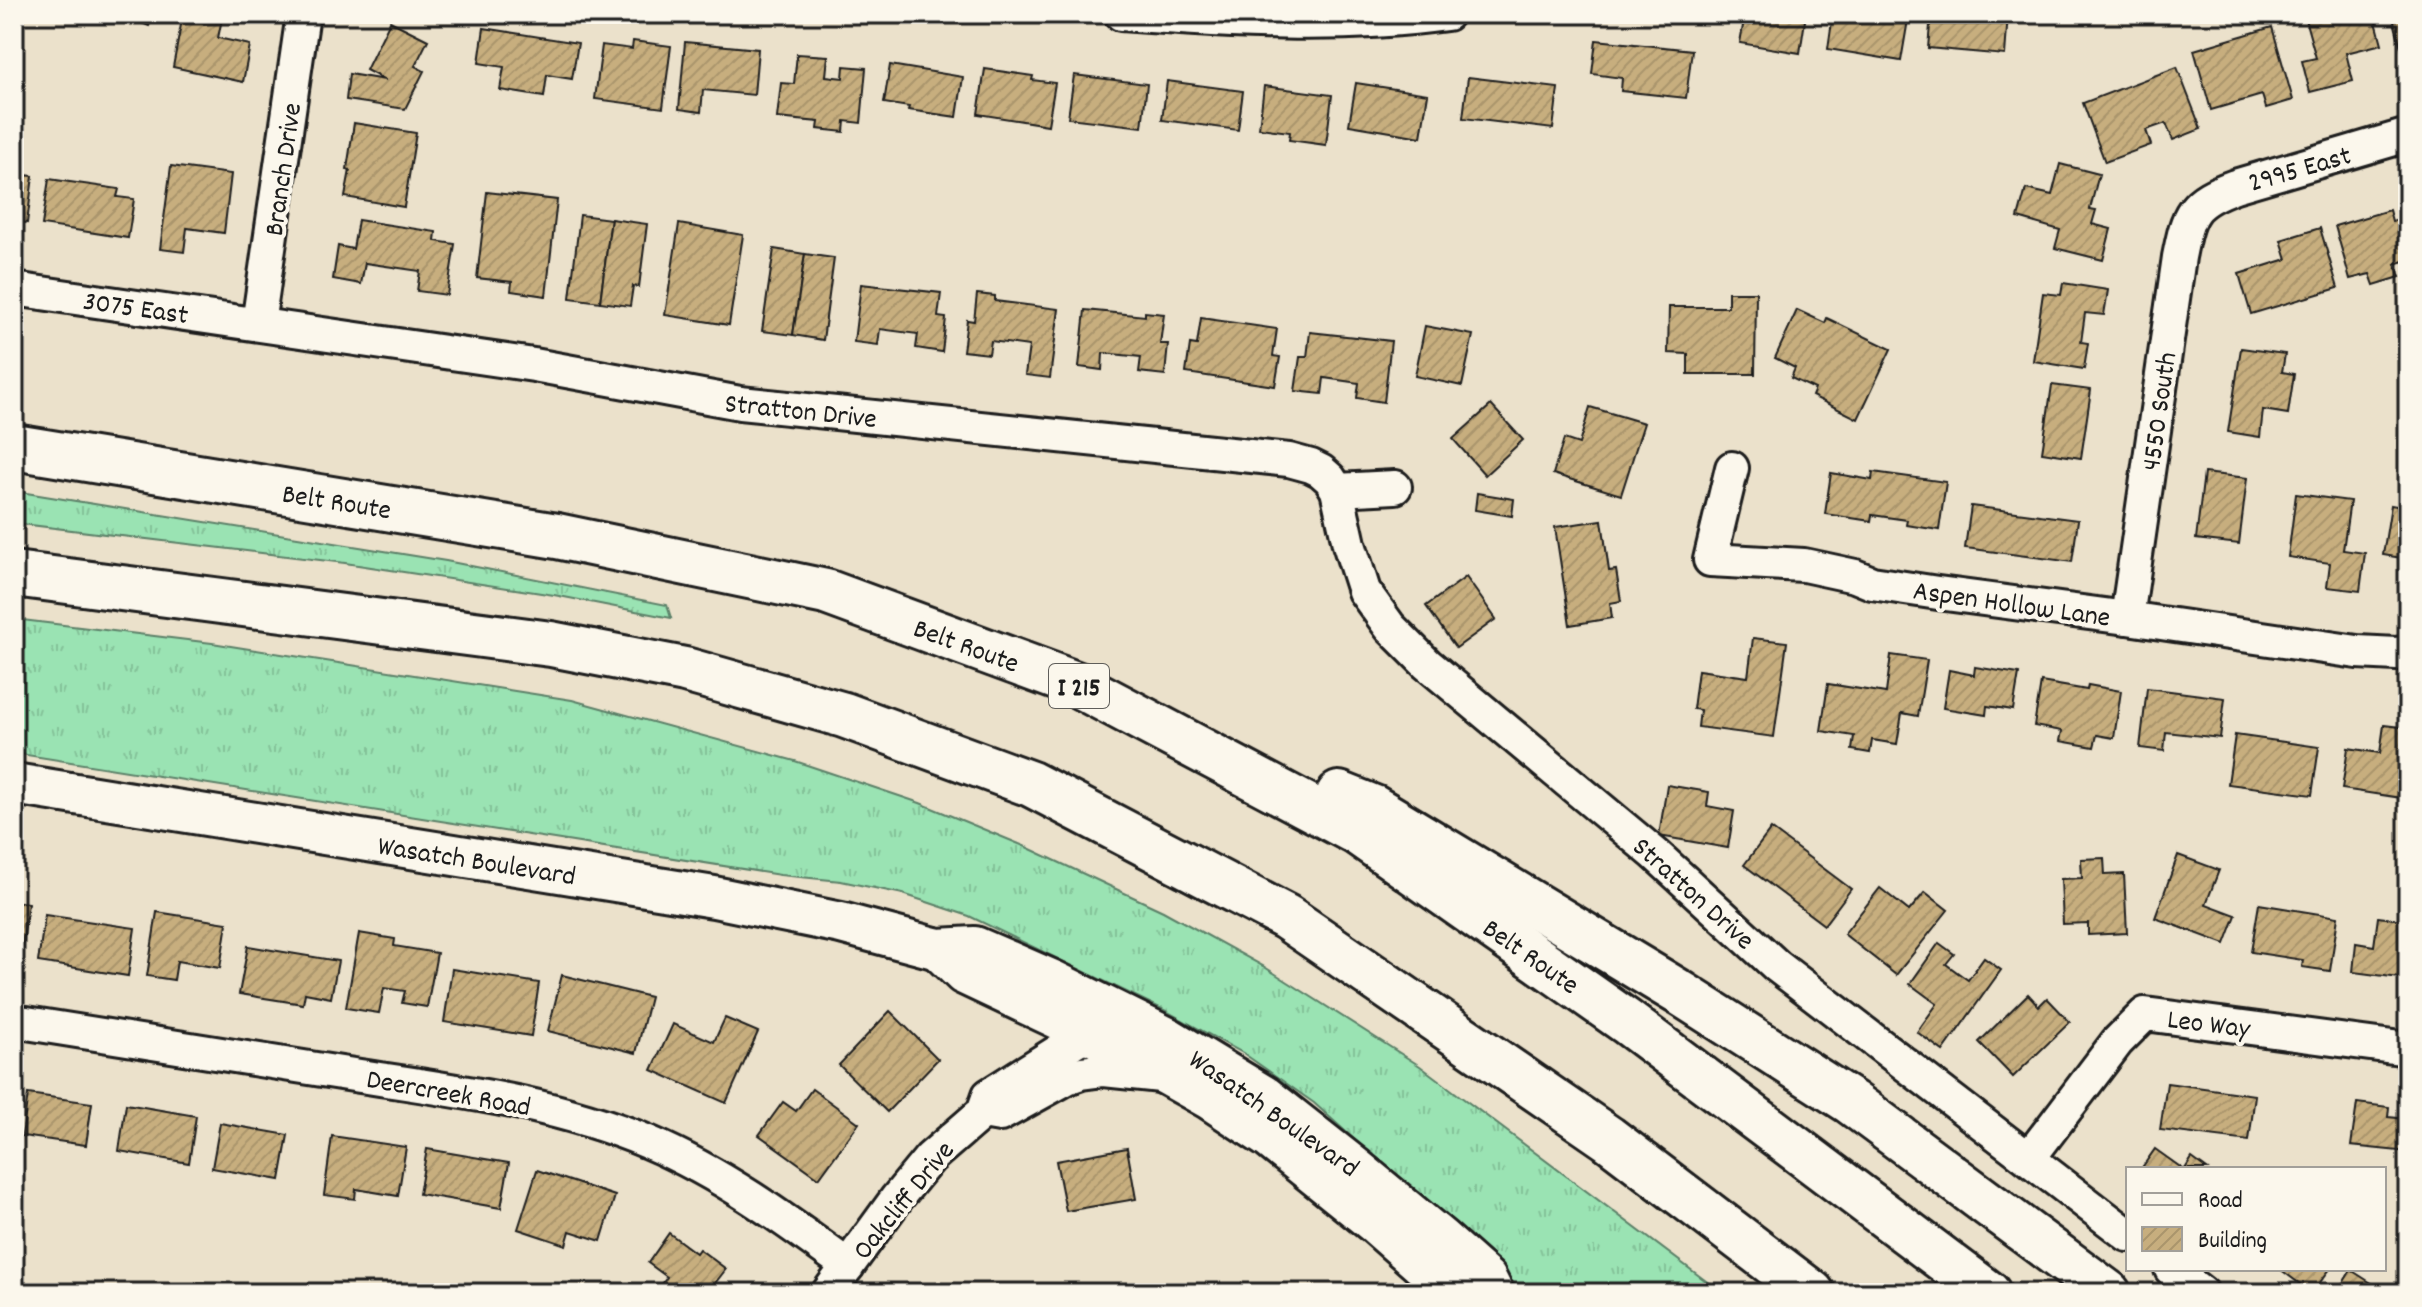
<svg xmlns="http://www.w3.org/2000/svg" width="2422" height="1307" viewBox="0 0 2422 1307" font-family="Dekko,sans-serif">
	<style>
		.grass { fill: url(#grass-tufts); stroke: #5b8068; stroke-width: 2 }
		.building { fill: url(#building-hatch); stroke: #1c1c1c; stroke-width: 2 }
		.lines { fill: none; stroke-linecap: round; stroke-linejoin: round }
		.minor-casing { stroke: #1c1c1c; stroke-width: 38 }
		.tertiary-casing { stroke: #1c1c1c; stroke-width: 46 }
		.motorway-casing { stroke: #1c1c1c; stroke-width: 50 }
		.minor { stroke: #fbf7ec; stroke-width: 32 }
		.tertiary { stroke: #fbf7ec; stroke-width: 40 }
		.motorway { stroke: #fbf7ec; stroke-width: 44 }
		.labels { text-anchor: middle; stroke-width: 8; stroke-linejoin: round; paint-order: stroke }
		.shield { fill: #fbf7ec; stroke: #5f5e5a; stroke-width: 2 }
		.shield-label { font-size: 26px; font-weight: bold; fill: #1c1c1c }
		.street-label { font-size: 28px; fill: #1c1c1c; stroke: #fbf7ec }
	</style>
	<defs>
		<pattern id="grass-tufts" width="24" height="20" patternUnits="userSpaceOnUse" patternTransform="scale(2)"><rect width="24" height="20" fill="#9ae3b3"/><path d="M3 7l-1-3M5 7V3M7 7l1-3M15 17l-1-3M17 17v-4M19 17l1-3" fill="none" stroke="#84c299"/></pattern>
		<pattern id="building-hatch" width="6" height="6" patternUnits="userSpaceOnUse" patternTransform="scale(2)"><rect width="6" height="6" fill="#c7ae7e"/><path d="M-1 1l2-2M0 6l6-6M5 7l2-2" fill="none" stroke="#aa956c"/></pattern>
	</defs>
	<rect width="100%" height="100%" fill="#ebe1cb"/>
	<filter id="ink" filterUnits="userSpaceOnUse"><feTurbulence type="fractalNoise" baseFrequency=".0125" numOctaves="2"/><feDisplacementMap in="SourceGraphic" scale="16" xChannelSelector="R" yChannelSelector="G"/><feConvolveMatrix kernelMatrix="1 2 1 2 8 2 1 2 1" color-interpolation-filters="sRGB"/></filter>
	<g filter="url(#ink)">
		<g class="grass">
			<polygon points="14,491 446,561 667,605 671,618 554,595 345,563 14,523"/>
			<polygon points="14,619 212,643 572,700 795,761 920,803 1024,846 1163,911 1263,966 1420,1066 1722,1293 1525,1293 1314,1103 1243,1053 1164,1010 969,916 903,894 841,881 780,875 14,753"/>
		</g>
		<g class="building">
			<polygon points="119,14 154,14 149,26"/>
			<polygon points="183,14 223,14 218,38 250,45 243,82 173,67"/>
			<polygon points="1745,14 1806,14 1800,53 1740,43"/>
			<polygon points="1833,14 1909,14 1901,61 1828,49"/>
			<polygon points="1931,14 2008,14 2005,55 1928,48"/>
			<polygon points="2324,14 2374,14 2382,44 2346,53 2353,81 2310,92 2302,61 2316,58 2305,19"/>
			<polygon points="2392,14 2408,14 2408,54 2403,55"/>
			<polygon points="390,21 428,40 415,66 424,71 405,109 346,100 349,74 385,80 366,70"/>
			<polygon points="2272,27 2293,100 2266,108 2262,95 2211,110 2194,50"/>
			<polygon points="484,28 578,43 572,79 547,75 544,97 500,90 504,67 479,63"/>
			<polygon points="1596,40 1692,50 1686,98 1621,91 1622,78 1592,74"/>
			<polygon points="633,41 671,46 663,108 595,99 602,45 632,49"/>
			<polygon points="685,42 758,49 754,95 703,90 701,112 679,109"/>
			<polygon points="797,54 828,56 826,76 843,78 844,66 866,68 861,123 845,121 844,132 818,129 819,122 777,118 781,83 794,84"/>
			<polygon points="890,65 963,77 957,117 908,110 909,107 884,103"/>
			<polygon points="2177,67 2201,129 2173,140 2166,123 2146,130 2151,145 2105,162 2083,103"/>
			<polygon points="985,69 1033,76 1032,80 1055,83 1048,125 978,114"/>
			<polygon points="1074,75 1147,84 1142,127 1068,118"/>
			<polygon points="1468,77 1558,88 1553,129 1463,118"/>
			<polygon points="1167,81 1243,91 1238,130 1162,120"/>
			<polygon points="1356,83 1428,94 1421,137 1349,125"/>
			<polygon points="1264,86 1332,95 1326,145 1289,140 1290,132 1259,128"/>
			<polygon points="354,123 416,133 404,207 345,197 350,170 347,169"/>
			<polygon points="2060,164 2099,174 2090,209 2096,210 2092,224 2111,229 2103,260 2055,248 2060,230 2018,218 2026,189 2052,195"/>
			<polygon points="171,166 231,174 224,233 187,228 184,252 160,249"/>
			<polygon points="14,174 33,176 27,223 14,221"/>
			<polygon points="49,179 119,189 117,197 134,199 128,238 42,225"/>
			<polygon points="487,192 557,200 546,296 511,291 512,282 477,278"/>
			<polygon points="2389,210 2392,221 2408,216 2408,260 2395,264 2400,277 2374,285 2370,274 2350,279 2335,226"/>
			<polygon points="580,215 611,219 600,302 570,298"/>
			<polygon points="611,219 647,224 639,287 633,286 630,306 600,302"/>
			<polygon points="358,220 436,232 435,241 455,244 447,295 417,291 420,271 365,263 361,284 333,279 338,246 353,249"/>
			<polygon points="679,224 743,235 729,325 665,315"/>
			<polygon points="2320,228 2338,288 2251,314 2239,274 2287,259 2281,240"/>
			<polygon points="774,249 805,254 793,335 762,331"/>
			<polygon points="805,254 834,258 823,340 793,335"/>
			<polygon points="2063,283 2108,290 2104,315 2085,313 2081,342 2088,343 2084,369 2033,361 2043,293 2061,295"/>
			<polygon points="861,284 941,293 938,317 946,318 942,352 916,348 918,334 880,329 878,345 854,342"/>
			<polygon points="1728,292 1756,292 1755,374 1688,374 1688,354 1668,353 1669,307 1728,307"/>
			<polygon points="977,294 995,296 995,301 1059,309 1050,378 1025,375 1029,346 991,341 989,354 963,351 967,320 974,321"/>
			<polygon points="1085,310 1145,316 1145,312 1164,314 1160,344 1168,344 1165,375 1139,372 1141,357 1103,353 1102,370 1079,367"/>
			<polygon points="1797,310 1825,323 1827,318 1891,349 1858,419 1812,396 1815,389 1791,378 1795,368 1775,358"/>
			<polygon points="1201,318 1277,329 1273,356 1280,357 1275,386 1186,373 1190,344 1197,345"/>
			<polygon points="1425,326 1473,335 1462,386 1415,376"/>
			<polygon points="1310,332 1391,341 1384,402 1357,398 1359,383 1324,378 1322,394 1295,391 1300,357 1307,357"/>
			<polygon points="2241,348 2285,354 2282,372 2294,374 2288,414 2263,410 2260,437 2228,432"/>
			<polygon points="2052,385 2091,390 2081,458 2042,452"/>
			<polygon points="1491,405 1523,440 1485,475 1453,439"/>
			<polygon points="1590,407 1644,423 1621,495 1553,474 1564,439 1579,444"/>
			<polygon points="1873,472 1946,482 1939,530 1906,525 1907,520 1872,515 1871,521 1825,514 1831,473 1872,480"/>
			<polygon points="2204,473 2247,478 2239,544 2196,539"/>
			<polygon points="1477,493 1514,499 1512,516 1475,510"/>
			<polygon points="2296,494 2350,501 2343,550 2365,553 2360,591 2327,587 2330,563 2288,557"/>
			<polygon points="2391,505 2408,508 2408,559 2383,555"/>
			<polygon points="1971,506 2078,520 2072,562 1965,548"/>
			<polygon points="1602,520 1609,571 1616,570 1621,601 1610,603 1612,618 1570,625 1555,527"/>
			<polygon points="1466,577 1496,619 1456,648 1426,606"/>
			<polygon points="1753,638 1787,642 1774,737 1698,727 1700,710 1693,709 1698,670 1748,677"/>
			<polygon points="1891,655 1927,660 1918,716 1902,713 1897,744 1872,740 1870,753 1852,750 1854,736 1821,731 1828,684 1886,693"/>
			<polygon points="1975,667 2019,674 2013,710 1987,706 1986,715 1943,708 1949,670 1974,675"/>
			<polygon points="2041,682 2087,690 2088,685 2121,691 2114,738 2097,735 2094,747 2060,741 2062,731 2034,726"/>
			<polygon points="2147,688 2225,698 2220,738 2166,732 2164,751 2140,748"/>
			<polygon points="2384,725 2408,728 2408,799 2342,789 2348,748 2380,753"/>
			<polygon points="2235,735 2319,747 2312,795 2228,784"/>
			<polygon points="1667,785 1709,792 1707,806 1734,811 1728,848 1659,836"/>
			<polygon points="1771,829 1851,889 1824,925 1744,865"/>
			<polygon points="2178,855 2219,870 2206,904 2236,915 2225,944 2155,918"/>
			<polygon points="2104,858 2105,875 2124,874 2127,933 2088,935 2088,923 2063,924 2061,879 2082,878 2081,859"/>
			<polygon points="1880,888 1909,911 1925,892 1948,910 1896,975 1844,934"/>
			<polygon points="14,901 28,903 21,958 14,957"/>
			<polygon points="2259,904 2338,917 2330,971 2302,967 2303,960 2251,952"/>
			<polygon points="157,912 227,923 220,968 177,961 174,980 147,976"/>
			<polygon points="45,915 135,928 128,976 38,962"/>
			<polygon points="2378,917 2402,920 2400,935 2408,936 2408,979 2353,972 2356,943 2374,946"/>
			<polygon points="359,933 395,939 394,946 437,953 427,1007 402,1003 405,991 384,988 379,1013 346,1008"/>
			<polygon points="1939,943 1954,954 1946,964 1968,980 1984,958 2001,970 1943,1051 1917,1032 1937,1004 1910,984"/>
			<polygon points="248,946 338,961 331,998 305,993 303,1004 239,994"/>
			<polygon points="452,969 539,983 531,1036 444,1022"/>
			<polygon points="562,975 650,997 636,1053 548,1031"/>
			<polygon points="2028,994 2039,1006 2047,998 2070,1022 2013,1077 1979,1042"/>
			<polygon points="890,1011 938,1059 887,1112 839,1065"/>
			<polygon points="725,1018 758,1032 726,1103 652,1070 673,1024 714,1042"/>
			<polygon points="2167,1083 2255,1095 2249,1141 2160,1130"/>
			<polygon points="812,1089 859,1123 819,1178 759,1135 783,1102 796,1111"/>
			<polygon points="28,1094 92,1103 86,1145 22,1136"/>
			<polygon points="2357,1103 2389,1107 2388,1117 2408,1119 2408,1152 2351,1146"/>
			<polygon points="126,1104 196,1116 189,1163 119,1151"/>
			<polygon points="220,1123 288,1135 280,1180 212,1168"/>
			<polygon points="332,1136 406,1147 398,1196 356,1189 355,1199 324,1195"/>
			<polygon points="1127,1148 1136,1199 1066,1211 1056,1161"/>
			<polygon points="427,1149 509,1163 501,1208 419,1194"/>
			<polygon points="2155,1149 2183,1169 2141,1169"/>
			<polygon points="2192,1158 2207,1169 2185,1169"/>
			<polygon points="537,1170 615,1196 601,1241 570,1231 566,1245 518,1229"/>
			<polygon points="669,1233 696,1253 699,1249 726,1269 713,1286 722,1293 656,1293 667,1277 648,1263"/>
			<polygon points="2280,1269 2330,1269 2312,1293"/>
			<polygon points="2351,1270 2387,1293 2337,1293"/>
		</g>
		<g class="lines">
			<g class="minor-casing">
				<g id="minor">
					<path d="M1121,14c110,8 217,15 326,0"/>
					<polyline points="14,289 534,365 740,403 1289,460 1311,466 1321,471 1330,479 1337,490 1349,544 1364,591 1390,627 1427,664 1655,854 1777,966 2128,1235"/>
					<polyline points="258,324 303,14"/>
					<polyline points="1732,468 1710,560 1804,565 1855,576 1872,583 1938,593 2127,618 2357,652 2397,654 2408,652"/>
					<polyline points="1337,490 1395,487"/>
					<path d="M2127,618l52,-361c9,-45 12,-55 56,-71l173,-51"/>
					<path d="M14,1021c115,18 231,37 346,55 98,15 196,27 288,66 73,31 136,77 200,124"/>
					<polyline points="983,1112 1000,1115 1067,1078 1081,1073 1104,1070 1161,1076"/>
					<polyline points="2029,1158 2117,1042 2145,1014 2408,1049"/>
					<polyline points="2171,1269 2202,1293"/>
					<polyline points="828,1293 897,1198 930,1158 983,1112 989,1095 1103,1023"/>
				</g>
			</g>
			<g class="tertiary-casing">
				<g id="tertiary">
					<polyline points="14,784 714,897 841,923 938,949 975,947 1051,980 1170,1039 1264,1096 1354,1167 1441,1239 1486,1279 1493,1293"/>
					<polyline points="938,949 964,974 1087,1032 1169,1076 1210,1099 1269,1138 1377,1225 1454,1293"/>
				</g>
			</g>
			<g class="motorway-casing">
				<g id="motorway">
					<polyline points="14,447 557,536 826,592 1078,685 1358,833 1627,1022 1988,1293"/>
					<polyline points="14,574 551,644 685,670 844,715 1031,784 1286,917 1608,1138 1812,1293"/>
					<polyline points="1339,794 1374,808 1682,994 1851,1102 2108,1293"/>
				</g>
			</g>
			<use href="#minor" class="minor"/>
			<use href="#tertiary" class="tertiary"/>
			<use href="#motorway" class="motorway"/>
		</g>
	</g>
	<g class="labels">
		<rect class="shield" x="1049" y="664" width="60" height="44" rx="6"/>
		<g class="shield-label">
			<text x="1079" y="695">I 215</text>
		</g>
		<g class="street-label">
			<text transform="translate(2299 167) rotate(-16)" y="10">2995 East</text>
			<text transform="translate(281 169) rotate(-82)" y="10">Branch Drive</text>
			<text transform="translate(136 306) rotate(8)" y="10">3075 East</text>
			<text transform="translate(801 409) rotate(6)" y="10">Stratton Drive</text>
			<text transform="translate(2157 411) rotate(-82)" y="10">4550 South</text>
			<text transform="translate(337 500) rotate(9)" y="10">Belt Route</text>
			<text transform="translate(2012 602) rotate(8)" y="10">Aspen Hollow Lane</text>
			<text transform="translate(967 644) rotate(20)" y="10">Belt Route</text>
			<text transform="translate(477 859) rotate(9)" y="10">Wasatch Boulevard</text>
			<text transform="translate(1695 892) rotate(42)" y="10">Stratton Drive</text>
			<text transform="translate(1532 955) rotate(35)" y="10">Belt Route</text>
			<text transform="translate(2209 1022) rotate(7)" y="10">Leo Way</text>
			<text transform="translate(449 1091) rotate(10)" y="10">Deercreek Road</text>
			<text transform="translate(1275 1112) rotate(35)" y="10">Wasatch Boulevard</text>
			<text transform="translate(902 1199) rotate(-51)" y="10">Oakcliff Drive</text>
		</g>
	</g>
	<rect width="2422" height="1307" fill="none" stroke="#fbf7ec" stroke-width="48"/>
	<rect x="24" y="24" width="2374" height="1259" fill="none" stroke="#1c1c1c" stroke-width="3" filter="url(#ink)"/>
	<rect x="2126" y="1167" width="260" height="104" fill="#fbf7ec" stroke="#a29f99" stroke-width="2"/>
	<rect x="2142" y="1193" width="40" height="12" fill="#fbf7ec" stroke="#a29f99" stroke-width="2"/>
	<text x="2198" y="1207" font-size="24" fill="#1c1c1c">Road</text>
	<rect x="2142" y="1227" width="40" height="24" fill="url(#building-hatch)" stroke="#a29f99" stroke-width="2"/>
	<text x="2198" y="1247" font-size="24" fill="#1c1c1c">Building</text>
</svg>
